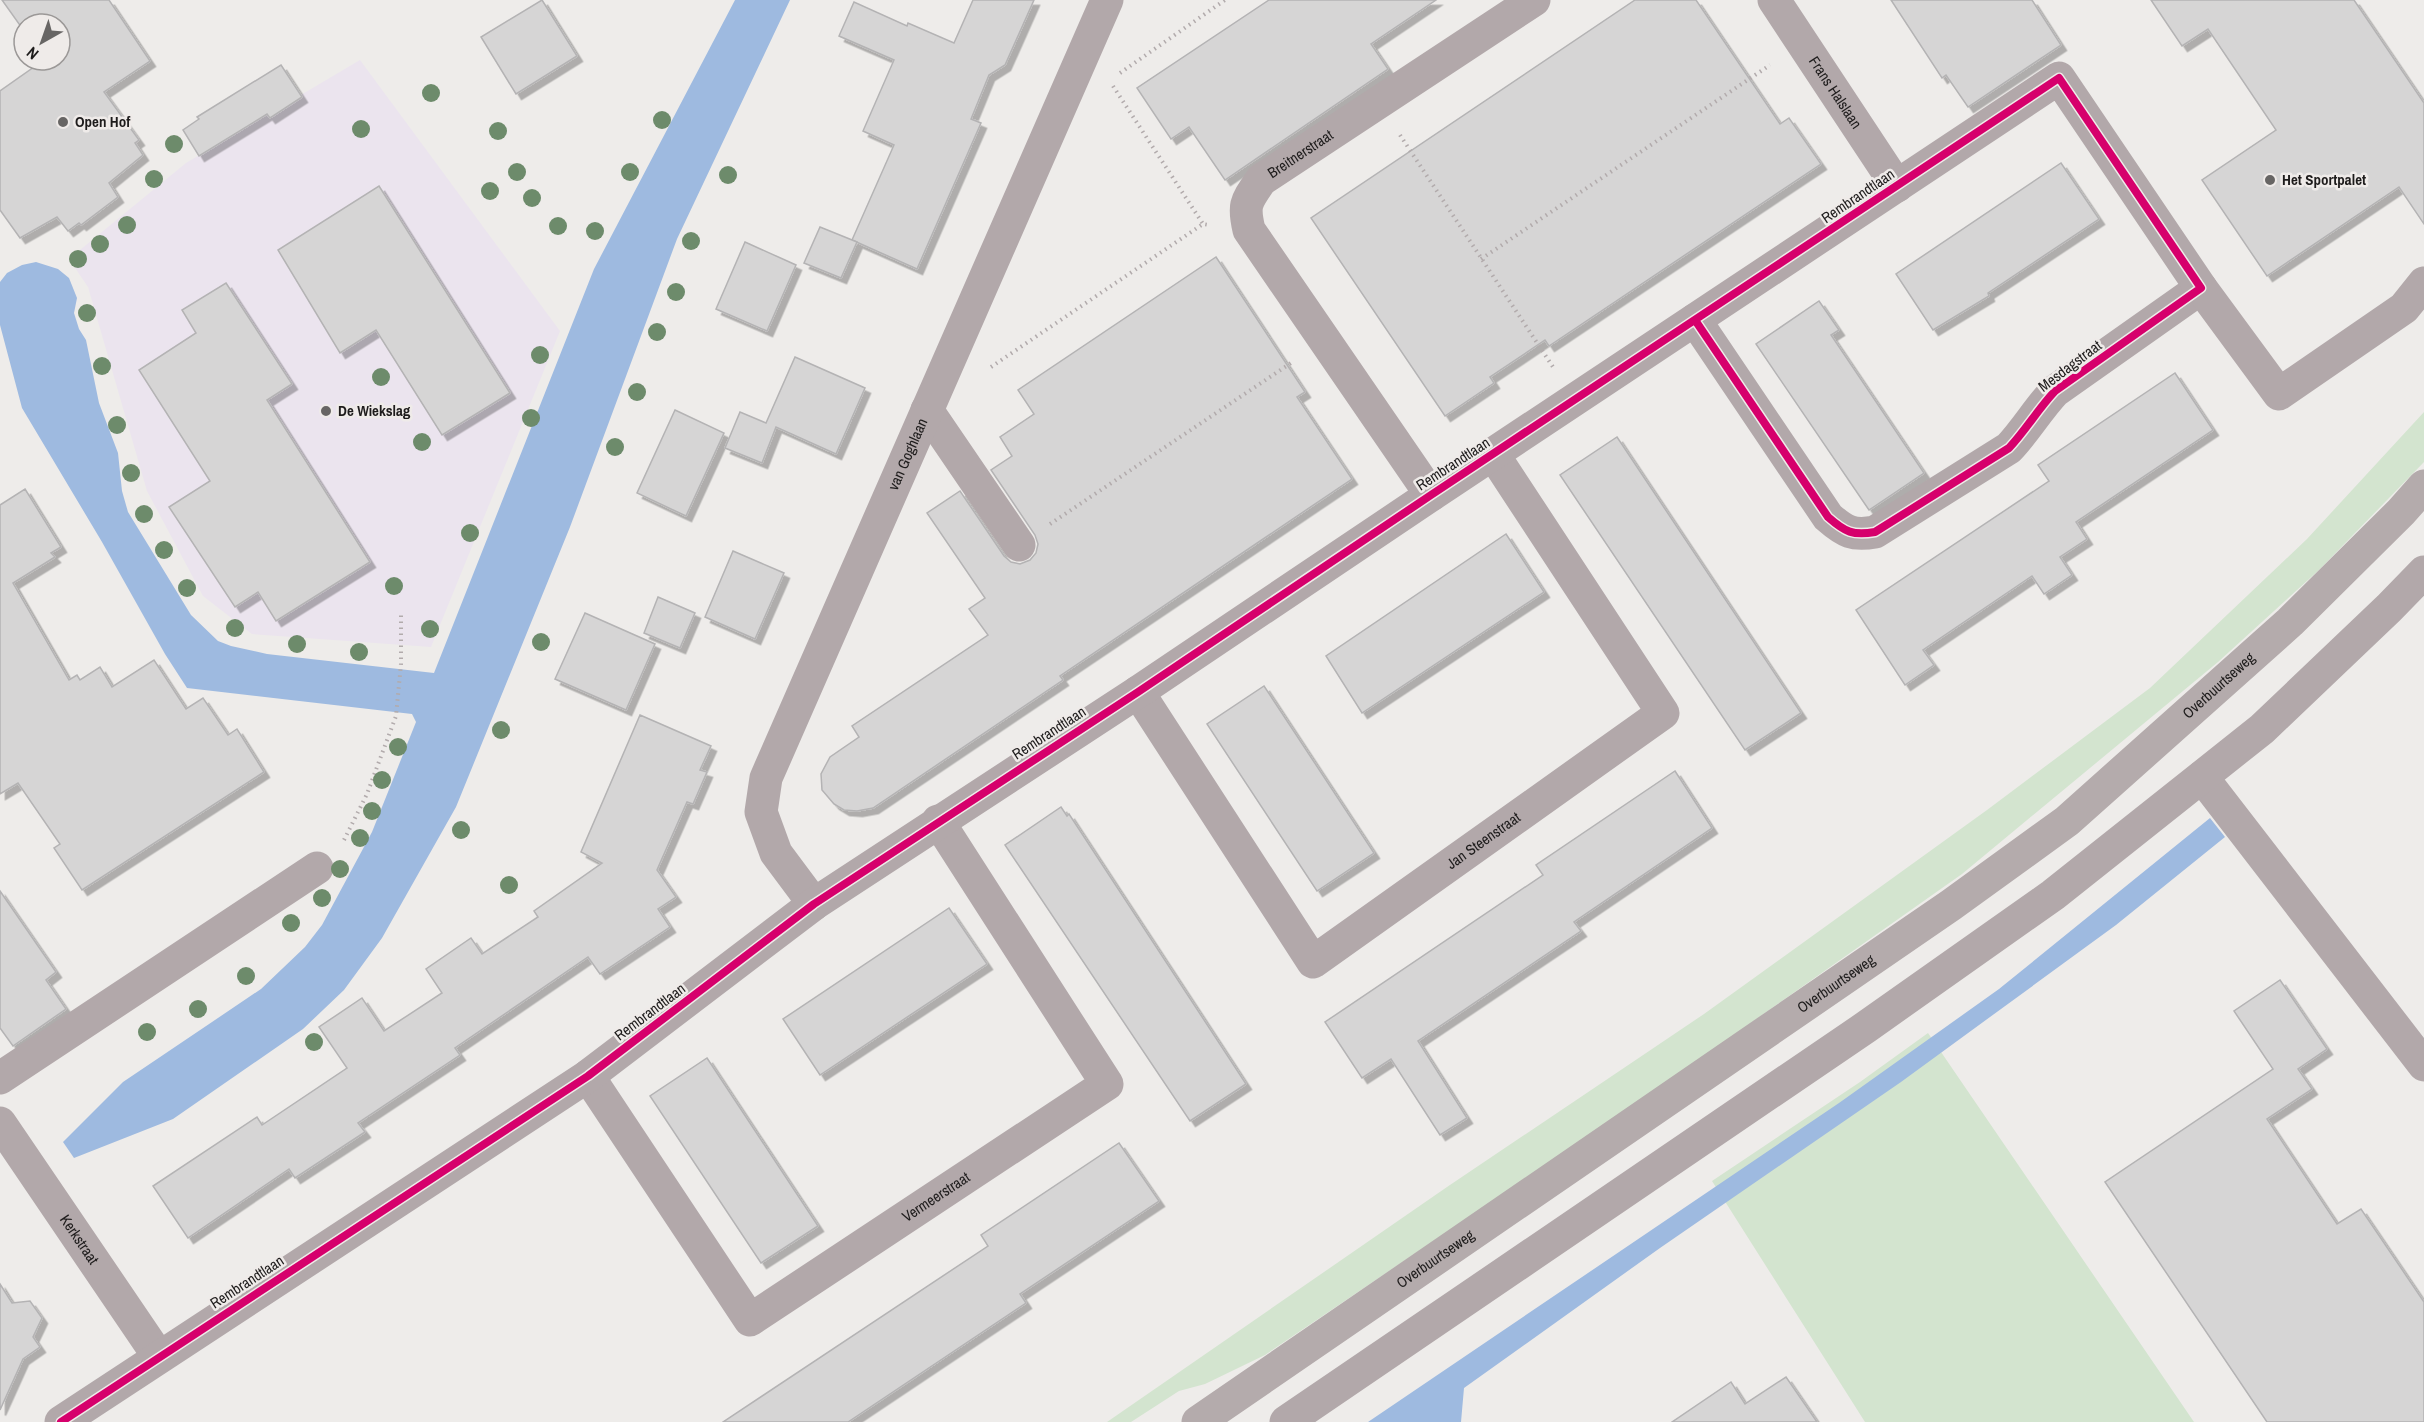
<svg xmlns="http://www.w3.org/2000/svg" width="2424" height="1422" viewBox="0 0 2424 1422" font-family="'Archivo Narrow',sans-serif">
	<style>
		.education { fill: #ebe4ee }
		.green { fill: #d3e4cf }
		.water { fill: #9ebae0 }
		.building { fill: #d6d5d5; stroke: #b4b3b4; stroke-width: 1.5; filter: url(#shadow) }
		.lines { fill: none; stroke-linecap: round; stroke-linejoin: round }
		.path { stroke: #b2abac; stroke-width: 4; stroke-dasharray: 1.5 4.5; stroke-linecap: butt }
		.minor { stroke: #b2a8aa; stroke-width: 33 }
		.major { stroke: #b4abac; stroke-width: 33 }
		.cycleway-casing { stroke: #efebe9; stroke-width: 11 }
		.cycleway { stroke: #d6006c; stroke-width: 8 }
		.tree { fill: #6d8b6b }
		.poi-dot { fill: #676564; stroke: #efebe9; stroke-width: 2 }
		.labels { text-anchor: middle; stroke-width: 5; stroke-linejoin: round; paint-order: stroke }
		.street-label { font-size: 15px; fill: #1e1c1c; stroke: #efebe9 }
		.poi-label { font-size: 15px; font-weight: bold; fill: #1e1c1c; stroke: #efebe9; text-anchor: start }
	</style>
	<defs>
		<filter id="shadow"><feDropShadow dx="5.5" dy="5.5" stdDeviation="0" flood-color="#0004"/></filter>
	</defs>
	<rect width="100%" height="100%" fill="#eeecea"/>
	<polygon class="education" points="360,60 560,331 431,647 252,634 203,596 147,491 88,287 69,259 186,163"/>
	<g class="green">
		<polygon points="2424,412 2424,462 2319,570 2218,662 1962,874 1643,1099 1265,1355 1205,1384 1179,1391 1131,1422 1107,1422 1447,1187 1704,1014 1987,810 2150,688 2307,539"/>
		<polygon points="1928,1033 2194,1422 1865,1422 1712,1181 1860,1082"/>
	</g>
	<g class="water">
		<polygon points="735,0 790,0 677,239 570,527 456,807 382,938 344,990 303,1029 173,1119 74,1158 63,1142 123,1082 261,989 305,947 322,925 372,832 416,722 412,714 187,688 165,654 102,542 22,408 0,325 0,282 7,273 22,265 36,262 58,269 69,278 77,298 74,313 79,329 86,340 99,403 118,453 122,491 128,512 191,615 218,641 231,646 267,654 434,673 594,269"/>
		<polygon points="2210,818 2225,837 2116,925 1901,1082 1660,1248 1464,1388 1461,1422 1368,1422 1839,1103 1999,989"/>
	</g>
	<g class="building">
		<polygon points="2,0 109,0 150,61 104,92 139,140 135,143 143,155 109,183 118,197 81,225 79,223 68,231 57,217 20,238 0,210 0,91 44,60 60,60 60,24 24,24 24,31"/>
		<polygon points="542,0 577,56 516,94 481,37"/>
		<polygon points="973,0 1034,0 1005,65 989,75 971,119 981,123 917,269 852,240 894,145 863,131 894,60 839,36 854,2 907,26 908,23 954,43"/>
		<polygon points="1269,0 1436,0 1371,44 1388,69 1225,180 1189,127 1171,139 1137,88"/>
		<polygon points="1635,0 1696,0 1780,124 1789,118 1821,164 1549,346 1545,340 1490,377 1494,383 1445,416 1311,218"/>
		<polygon points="1891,0 2032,0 2061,45 1968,107 1946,75 1942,78"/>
		<polygon points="2151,0 2354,0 2424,103 2424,224 2399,187 2267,276 2202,180 2276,130 2208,29 2182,46"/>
		<polygon points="281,65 302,97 270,118 267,114 199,156 183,130 199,119 197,117"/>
		<polygon points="2061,163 2099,219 1988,293 1989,296 1933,330 1896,274"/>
		<polygon points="379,186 510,393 442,435 376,330 340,353 278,250"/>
		<polygon points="820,227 857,242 841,278 804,263"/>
		<polygon points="745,242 796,265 767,331 716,309"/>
		<polygon points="1216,257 1305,392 1297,397 1352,479 1060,676 1063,680 873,808 857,811 844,810 834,804 822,790 821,774 830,757 859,737 852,726 988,635 969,609 985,598 927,513 960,491 1004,556 1011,562 1020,564 1030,560 1036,553 1038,544 1035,535 991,470 1012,456 1000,437 1034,414 1018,390"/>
		<polygon points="226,283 292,384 267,400 370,562 276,621 258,592 235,607 169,507 210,481 139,370 196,333 182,310"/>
		<polygon points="1819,301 1839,330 1831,335 1924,473 1869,510 1756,344"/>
		<polygon points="795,357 865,388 836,454 776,427 762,463 725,448 740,412 766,423"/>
		<polygon points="2175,373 2213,430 2076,522 2087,539 2060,557 2072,575 2044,594 2032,576 1923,650 1934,665 1905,685 1856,610 2049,481 2038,465"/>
		<polygon points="675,410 724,433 686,516 637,493"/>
		<polygon points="1617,437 1801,713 1745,750 1560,475"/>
		<polygon points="25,489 61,547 51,553 55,557 13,583 69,680 77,675 80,680 100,667 112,687 154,660 186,709 203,698 228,735 237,729 264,772 82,890 54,848 60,844 18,783 0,794 0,505"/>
		<polygon points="1506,534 1544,592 1362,713 1326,656"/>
		<polygon points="733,551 784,573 755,639 705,617"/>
		<polygon points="658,597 695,613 680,648 644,633"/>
		<polygon points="585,613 655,644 626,710 555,679"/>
		<polygon points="1264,686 1374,853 1317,891 1207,724"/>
		<polygon points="640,715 711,746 700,770 707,772 693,804 687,802 657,870 676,897 658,909 670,927 600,974 588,957 455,1048 460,1055 358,1123 365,1132 295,1178 289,1169 188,1238 153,1186 257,1117 262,1125 347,1068 319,1027 362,998 384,1031 442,993 426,969 471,938 482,954 538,917 534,911 602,863 581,852"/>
		<polygon points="1675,771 1712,828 1574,922 1581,931 1418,1041 1467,1118 1440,1135 1391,1059 1362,1078 1325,1022 1543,875 1536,865"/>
		<polygon points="1061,807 1067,816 1069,814 1246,1084 1190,1121 1005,845"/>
		<polygon points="0,891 56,972 46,980 66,1009 13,1046 0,1028"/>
		<polygon points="949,908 987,964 820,1075 783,1019"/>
		<polygon points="2280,980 2327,1049 2298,1069 2312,1089 2267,1119 2337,1224 2361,1209 2424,1302 2424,1422 2267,1422 2105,1182 2273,1069 2234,1011"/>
		<polygon points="707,1058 818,1226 761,1263 650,1096"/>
		<polygon points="1119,1143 1159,1201 1020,1294 1026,1303 848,1422 723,1422 988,1246 981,1235"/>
		<polygon points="0,1284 12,1303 30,1301 42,1318 33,1337 40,1347 23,1359 0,1410"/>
		<polygon points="1786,1377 1817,1422 1672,1422 1731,1382 1745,1404"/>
	</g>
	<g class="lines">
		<g class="path">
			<polyline points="1120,73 1225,0"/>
			<polyline points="1113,86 1203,224"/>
			<polyline points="1400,135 1553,367"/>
			<polyline points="1481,259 1770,65"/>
			<polyline points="991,367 1203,224 1209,225"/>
			<polyline points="1050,524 1291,363"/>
			<polyline points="344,840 367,794 396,716 401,664 401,615"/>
		</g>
		<g class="minor">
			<path id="s1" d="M1774,0l123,186"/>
			<path d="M1695,320l133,197c17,15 25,19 47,15l134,-84c17,-18 29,-39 46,-57l146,-103"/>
			<polyline points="927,410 1019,545"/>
			<path id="s2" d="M1431,495l-182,-265c-6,-26 -3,-28 12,-50l273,-180"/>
			<path id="s3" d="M1138,692l175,270 350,-249 -170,-259"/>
			<polyline points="2202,777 2424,1065"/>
			<path id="s4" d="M814,904l-38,-51 -15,-41 5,-34 341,-778"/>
			<path id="s5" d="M588,1076l162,244 357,-236 -169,-263"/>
			<polyline points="0,1078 317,868"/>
			<path id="s6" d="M0,1123l159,234"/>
			<polyline points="61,1422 588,1076 814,904 1138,692 1431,495 2059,78 2201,288 2279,394 2404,308 2424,283"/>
			<polyline points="1286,1422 1866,1027 2053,895 2262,729 2389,608 2424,572"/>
		</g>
		<path class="major" id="s7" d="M1198,1422l753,-517 116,-84 223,-199 111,-110 23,-26"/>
		<g class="cycleway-casing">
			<path id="cycleway" d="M61,1422l527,-346 226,-172 324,-212 293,-197 628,-417 142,210 -146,103c-17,18 -29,39 -46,57l-134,84c-22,4 -30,0 -47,-15l-133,-197"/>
		</g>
		<use href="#cycleway" class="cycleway"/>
	</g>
	<g class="tree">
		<circle cx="431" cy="93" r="9"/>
		<circle cx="662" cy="120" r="9"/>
		<circle cx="361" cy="129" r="9"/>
		<circle cx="498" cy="131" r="9"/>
		<circle cx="174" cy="144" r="9"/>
		<circle cx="517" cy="172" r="9"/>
		<circle cx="630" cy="172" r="9"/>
		<circle cx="728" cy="175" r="9"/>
		<circle cx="154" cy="179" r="9"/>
		<circle cx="490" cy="191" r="9"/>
		<circle cx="532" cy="198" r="9"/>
		<circle cx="127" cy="225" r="9"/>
		<circle cx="558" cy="226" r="9"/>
		<circle cx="595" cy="231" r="9"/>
		<circle cx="691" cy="241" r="9"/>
		<circle cx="100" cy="244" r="9"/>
		<circle cx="78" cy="259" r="9"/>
		<circle cx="676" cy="292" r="9"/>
		<circle cx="87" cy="313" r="9"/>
		<circle cx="657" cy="332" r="9"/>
		<circle cx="540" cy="355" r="9"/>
		<circle cx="102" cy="366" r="9"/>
		<circle cx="381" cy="377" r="9"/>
		<circle cx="637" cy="392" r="9"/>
		<circle cx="531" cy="418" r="9"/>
		<circle cx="117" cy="425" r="9"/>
		<circle cx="422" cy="442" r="9"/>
		<circle cx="615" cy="447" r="9"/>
		<circle cx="131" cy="473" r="9"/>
		<circle cx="144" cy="514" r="9"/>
		<circle cx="470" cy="533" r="9"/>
		<circle cx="164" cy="550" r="9"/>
		<circle cx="394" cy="586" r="9"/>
		<circle cx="187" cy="588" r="9"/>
		<circle cx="235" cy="628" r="9"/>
		<circle cx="430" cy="629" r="9"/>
		<circle cx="541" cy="642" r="9"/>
		<circle cx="297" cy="644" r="9"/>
		<circle cx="359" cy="652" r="9"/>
		<circle cx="501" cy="730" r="9"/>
		<circle cx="398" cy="747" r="9"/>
		<circle cx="382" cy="780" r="9"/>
		<circle cx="372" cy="811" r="9"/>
		<circle cx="461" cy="830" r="9"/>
		<circle cx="360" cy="838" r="9"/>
		<circle cx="340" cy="869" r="9"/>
		<circle cx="509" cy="885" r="9"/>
		<circle cx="322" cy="898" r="9"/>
		<circle cx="291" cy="923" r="9"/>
		<circle cx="246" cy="976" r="9"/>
		<circle cx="198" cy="1009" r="9"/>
		<circle cx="147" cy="1032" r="9"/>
		<circle cx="314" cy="1042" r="9"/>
	</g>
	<g class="poi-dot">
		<circle cx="63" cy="122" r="6"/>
		<circle cx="2270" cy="180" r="6"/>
		<circle cx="326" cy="411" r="6"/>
	</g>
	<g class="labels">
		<g class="street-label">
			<text dy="5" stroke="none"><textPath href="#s1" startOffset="111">Frans Halslaan</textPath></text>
			<text dy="5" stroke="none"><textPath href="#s2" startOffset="423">Breitnerstraat</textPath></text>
			<text transform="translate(1858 196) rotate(-34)" y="5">Rembrandtlaan</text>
			<text transform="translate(2070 366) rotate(-37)" y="5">Mesdagstraat</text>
			<text dy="5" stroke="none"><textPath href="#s4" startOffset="495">van Goghlaan</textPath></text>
			<text transform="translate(1453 464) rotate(-33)" y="5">Rembrandtlaan</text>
			<text dy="5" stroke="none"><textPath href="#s7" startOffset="1260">Overbuurtseweg</textPath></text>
			<text transform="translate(1049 733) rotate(-33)" y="5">Rembrandtlaan</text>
			<text dy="5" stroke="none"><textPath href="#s3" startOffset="531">Jan Steenstraat</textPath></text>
			<text dy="5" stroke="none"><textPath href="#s7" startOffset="774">Overbuurtseweg</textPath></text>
			<text transform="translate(650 1012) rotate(-37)" y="5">Rembrandtlaan</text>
			<text dy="5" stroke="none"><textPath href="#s5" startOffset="516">Vermeerstraat</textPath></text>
			<text dy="5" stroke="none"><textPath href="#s6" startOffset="141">Kerkstraat</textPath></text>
			<text dy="5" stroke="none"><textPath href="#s7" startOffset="288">Overbuurtseweg</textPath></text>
			<text transform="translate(247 1282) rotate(-33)" y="5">Rembrandtlaan</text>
		</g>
		<g class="poi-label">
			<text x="75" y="127">Open Hof</text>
			<text x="2282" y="185">Het Sportpalet</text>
			<text x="338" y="416">De Wiekslag</text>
		</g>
	</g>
	<g transform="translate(42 42) rotate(220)"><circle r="28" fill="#efebe9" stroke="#9b9897" stroke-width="1.5"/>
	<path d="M0-4.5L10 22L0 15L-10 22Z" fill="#676564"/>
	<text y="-9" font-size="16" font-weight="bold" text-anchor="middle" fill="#1e1c1c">N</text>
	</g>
</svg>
